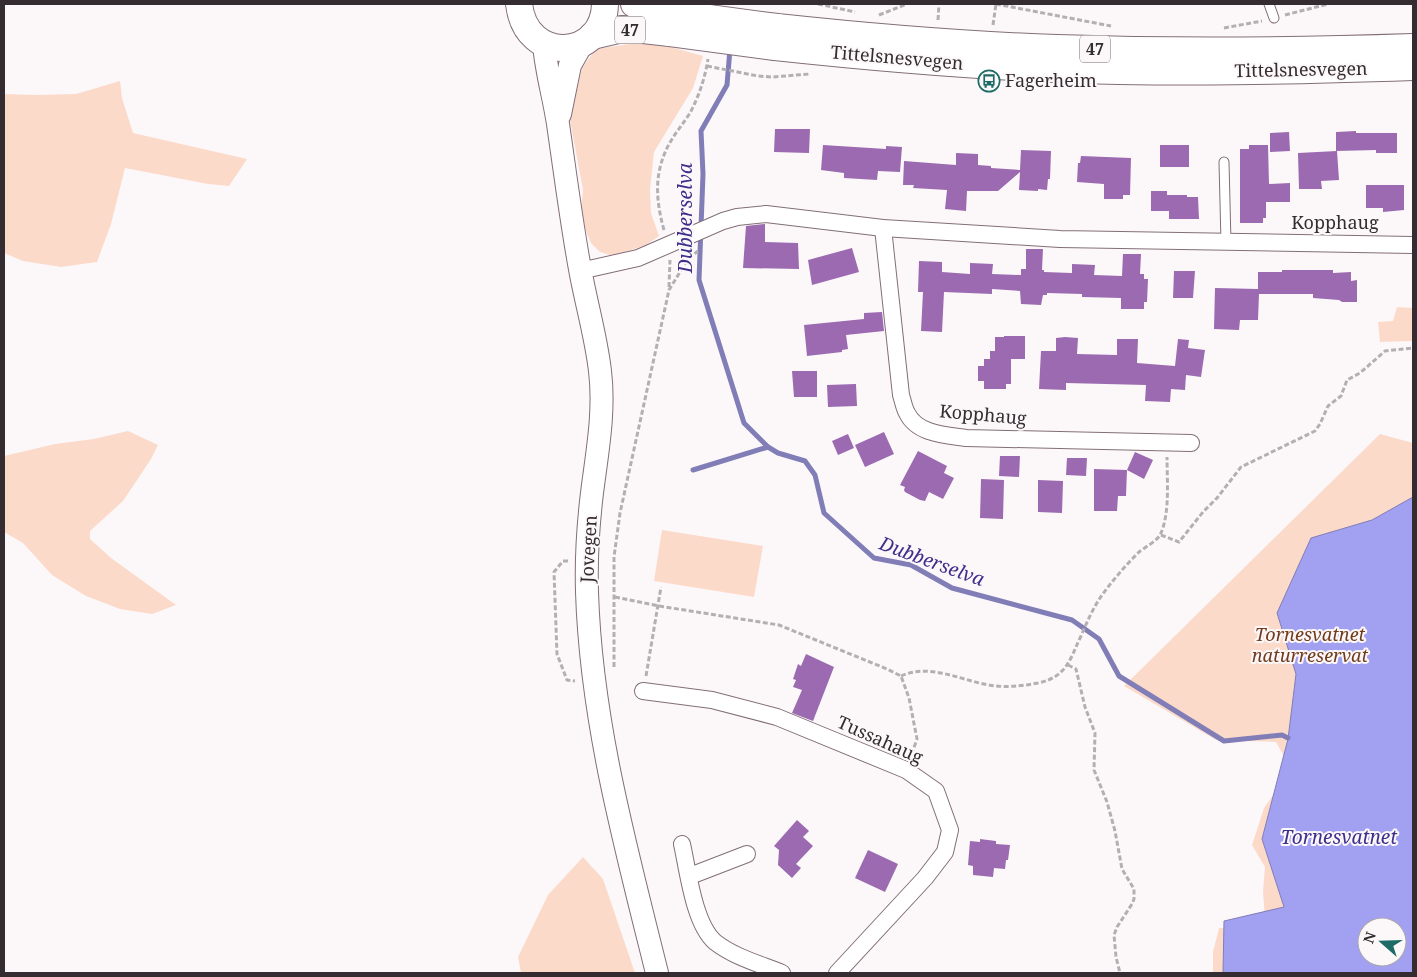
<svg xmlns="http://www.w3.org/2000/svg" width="1417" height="977" viewBox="0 0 1417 977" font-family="'Noto Serif',serif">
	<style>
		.green { fill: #fcdaca; fill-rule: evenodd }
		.water { fill: #a1a0f1; stroke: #807db7; fill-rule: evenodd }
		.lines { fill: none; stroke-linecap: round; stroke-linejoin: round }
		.stream { stroke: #807db7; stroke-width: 5 }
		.building { fill: #9b6ab0 }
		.lane-casing { stroke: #826e78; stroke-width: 11 }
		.street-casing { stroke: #826e78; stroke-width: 18 }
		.secondary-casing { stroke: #826e78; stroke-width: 24 }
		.primary-casing { stroke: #826e78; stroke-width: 28 }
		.path { stroke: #b4afb2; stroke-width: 3; stroke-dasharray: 5 2.5; stroke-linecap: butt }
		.lane { stroke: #fff; stroke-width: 9 }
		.street { stroke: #fff; stroke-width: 16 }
		.secondary { stroke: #fff; stroke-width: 22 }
		.primary { stroke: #fff; stroke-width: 26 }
		.primary-bridge-casing { stroke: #826e78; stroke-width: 28; stroke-linecap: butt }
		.primary-bridge { stroke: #fff; stroke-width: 26 }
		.labels { text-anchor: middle; stroke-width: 4; stroke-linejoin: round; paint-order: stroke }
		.shield { fill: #fcf8fa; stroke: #70696d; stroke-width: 1 }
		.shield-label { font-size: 16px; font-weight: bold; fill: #342c30 }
		.street-label { font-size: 18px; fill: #342c30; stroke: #fcf8fa }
		.poi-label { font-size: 18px; fill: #342c30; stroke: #fcf8fa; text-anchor: start }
		.park-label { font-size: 18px; font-style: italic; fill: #713b1c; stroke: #fcf8fa }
		.water-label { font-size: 19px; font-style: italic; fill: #3d2f8b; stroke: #fcf8fa }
	</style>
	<rect width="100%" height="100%" fill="#fcf8fa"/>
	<g class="green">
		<polygon points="649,41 703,56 693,88 654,152 650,190 651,213 659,236 646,245 613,256 600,252 591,243 586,231 581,210 583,190 570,120 582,68 596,49"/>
		<polygon points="120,81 122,98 133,133 247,159 229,186 208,184 125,168 111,224 97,262 61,267 23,261 4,253 4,94 36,95 76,94"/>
		<polygon points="1397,307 1413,308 1412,341 1380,342 1378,322 1393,321"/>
		<polygon points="128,431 158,445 151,459 123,501 90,531 90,539 111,558 176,605 152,614 120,609 86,596 52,575 23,543 4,532 4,456 55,444 94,439"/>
		<path d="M1380,434l33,9v530h-200v-21l6,-24h12l34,-9 -2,-28 2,-24 -13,-22 12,-37 16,-23 7,-23 -11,-20 -60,-2 -92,-54zM1367,927h30v30h-30z"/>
		<polygon points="662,530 763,546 754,597 654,581"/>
		<polygon points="583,857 603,879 635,973 521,973 518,957 548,895"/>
	</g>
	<path class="water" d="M1413,497v476h-190l1,-52 60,-14 -22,-68 26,-100 8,-65 -19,-61 34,-75 61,-18zM1367,927h30v30h-30z"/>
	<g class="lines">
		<g class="stream">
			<polyline points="730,49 727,85 701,131 703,174 699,280 744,423 768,447 778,453 805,461 815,475 824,513 874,558 911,565 952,588 1072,620 1099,639 1119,676 1224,741 1282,735 1288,738"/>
			<polyline points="693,470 768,447"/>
		</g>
	</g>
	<g class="building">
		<polygon points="775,129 810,129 809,153 774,152"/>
		<polygon points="1356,131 1356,133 1397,133 1397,153 1376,153 1376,150 1336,151 1336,132"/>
		<polygon points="1289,132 1290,151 1270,152 1270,133"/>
		<polygon points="823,145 886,149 886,146 902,147 900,172 878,171 877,180 844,178 844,173 821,170"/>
		<rect x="1160" y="145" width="29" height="22"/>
		<polygon points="1249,145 1268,145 1269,184 1290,183 1290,202 1266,202 1266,218 1263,218 1263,223 1240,223 1240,149 1249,149"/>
		<polygon points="1021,150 1051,151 1050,179 1048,179 1047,190 1038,189 1038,191 1019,190 1020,172 998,191 967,191 966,211 945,209 947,190 913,188 914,185 903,185 904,161 956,165 956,153 978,154 978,165 991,166 991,168 1020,170"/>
		<polygon points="1337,151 1339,180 1321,181 1322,189 1299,189 1298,153"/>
		<polygon points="1081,156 1131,158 1130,195 1123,195 1123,199 1104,199 1104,184 1077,182 1078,163 1080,163"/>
		<polygon points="1366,185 1404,185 1404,210 1383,212 1383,208 1366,208"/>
		<polygon points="1151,191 1167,191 1167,195 1187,195 1187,197 1198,197 1199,219 1169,219 1169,211 1151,211"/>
		<polygon points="765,224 765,242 798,243 799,269 743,268 746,226"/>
		<polygon points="852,248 859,272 812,285 808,260"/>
		<polygon points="1026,249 1043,249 1042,270 1044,270 1044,272 1072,273 1072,264 1095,265 1094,275 1122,276 1123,254 1141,254 1140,274 1144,274 1144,279 1148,279 1147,302 1144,302 1144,309 1121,309 1121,298 1082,297 1082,294 1047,293 1047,295 1043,295 1041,305 1021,304 1020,291 992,289 992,294 944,292 942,332 921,331 923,292 918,292 919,261 942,262 942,272 970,274 970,263 993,264 992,274 1021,275 1021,269 1026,269"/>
		<polygon points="1282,270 1333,270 1333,273 1351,272 1351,281 1357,280 1357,302 1342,302 1339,300 1313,298 1313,294 1259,294 1258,320 1240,320 1239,330 1214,329 1215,288 1258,289 1258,272 1282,272"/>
		<polygon points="1174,271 1195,271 1193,298 1173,298"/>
		<polygon points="882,312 884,331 846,335 848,349 842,350 842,352 807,356 804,325 864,319 864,313"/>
		<polygon points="1004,336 1025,336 1025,359 1011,359 1011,384 1006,384 1006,389 984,389 984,381 978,381 978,366 984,366 984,359 990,359 990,351 995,351 995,337 1004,337"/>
		<polygon points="1065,337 1078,338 1077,354 1117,355 1117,339 1138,339 1137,363 1175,366 1178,339 1189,340 1188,348 1205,350 1201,377 1186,375 1185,390 1171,389 1170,402 1145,401 1146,385 1066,383 1066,390 1039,389 1041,351 1056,351 1056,338"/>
		<polygon points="792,371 817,371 817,397 794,397"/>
		<polygon points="856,384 857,406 828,407 827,385"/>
		<polygon points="884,432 894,454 865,467 855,445"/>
		<polygon points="848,434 854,448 838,455 832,441"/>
		<polygon points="918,451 947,466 944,473 954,478 943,499 929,492 925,501 920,500 905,492 904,490 905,487 900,485"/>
		<polygon points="1135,452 1153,460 1144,479 1127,470 1126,496 1118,496 1117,511 1094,511 1094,469 1127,470"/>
		<polygon points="1000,456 1020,456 1019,477 999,476"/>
		<polygon points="1067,458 1087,458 1086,476 1066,475"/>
		<polygon points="981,479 1004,480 1003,519 980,518"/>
		<polygon points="1038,480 1063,481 1062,513 1038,512"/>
		<polygon points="806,654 834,667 813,721 792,713 802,690 793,687 796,680 793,679 798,664 801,666"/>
		<polygon points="797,820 809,831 803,837 813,846 796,864 801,868 792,878 778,865 779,850 774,846"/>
		<polygon points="980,839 996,841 996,844 1010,845 1008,860 1006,860 1005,869 994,868 993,877 973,875 973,866 968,865 970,841 980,842"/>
		<polygon points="868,850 898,864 885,892 855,878"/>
	</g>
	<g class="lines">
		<g class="lane-casing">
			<g id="lane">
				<polyline points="1269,4 1274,18"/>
				<polyline points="1224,162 1226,243"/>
			</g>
		</g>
		<g class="street-casing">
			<g id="street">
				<path d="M883,228l18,167c2,6 3,13 6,18 10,21 38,22 59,25l225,5"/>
				<polyline points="580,271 638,258 723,221 737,217 766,214 883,228 1060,239 1413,245"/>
				<polyline points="643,691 712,700 777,717 906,770 936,791 950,830 945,852 925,878 837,973"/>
				<path d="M682,844c6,27 12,80 33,98 19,15 45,22 67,31"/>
				<polyline points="690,876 747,854"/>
			</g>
		</g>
		<g class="secondary-casing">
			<g id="secondary">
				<path d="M544,44c2,27 10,53 14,80 7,48 13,96 22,145 6,34 16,67 20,102 5,41 -3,82 -8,122 -4,33 -6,66 -5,99 4,130 39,256 70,381"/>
				<polyline points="560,114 570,65 582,44"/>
			</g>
		</g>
		<g class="primary-casing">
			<g id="primary">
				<path d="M519,4c7,61 85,56 86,0"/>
				<polyline points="634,4 646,9 672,13"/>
				<path d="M777,27c93,10 186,18 280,21 119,4 237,3 356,-1"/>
				<polyline points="592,36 622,29 643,30 670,33"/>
				<path d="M775,47c93,10 186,18 279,22 120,5 240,2 359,-2"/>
			</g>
		</g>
		<g class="path">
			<polyline points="818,4 855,12"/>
			<polyline points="996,4 1111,26"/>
			<polyline points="879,15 907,4"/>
			<polyline points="1285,15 1328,4"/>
			<polyline points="938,20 939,4"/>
			<polyline points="993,25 996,4"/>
			<polyline points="1224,28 1262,21"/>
			<polyline points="707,66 758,76 772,77 810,74"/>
			<path d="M664,230c-7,-25 -10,-50 0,-75 6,-16 17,-28 26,-42 9,-17 15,-35 18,-54"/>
			<polyline points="669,287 670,260"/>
			<polyline points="1161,535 1179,542 1203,512 1217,498 1241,467 1315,431 1320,424 1328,406 1341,396 1347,380 1360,373 1385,351 1413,348"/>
			<polyline points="568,561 563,561 554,572 557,654 567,680 575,681"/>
			<polyline points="615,597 659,606 779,625 887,669 901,676 909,698 917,739 911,756"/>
			<polyline points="1068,665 1076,669 1085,707 1095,733 1094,770 1107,802 1115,831 1122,869 1134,889 1134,899 1132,904 1117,927 1114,935 1116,957 1120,973"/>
			<polyline points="614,667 614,557 620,513 669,290 688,259 698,251"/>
			<polyline points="646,676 661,587"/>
			<path d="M901,676c28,-13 59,4 88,9 16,3 33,1 49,-2 29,-6 32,-24 43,-47 6,-14 12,-28 21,-41 11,-15 23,-29 37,-43 6,-5 20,-12 22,-19 9,-21 6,-53 6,-76"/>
		</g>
		<use href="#lane" class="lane"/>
		<use href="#street" class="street"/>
		<use href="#secondary" class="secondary"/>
		<use href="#primary" class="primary"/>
		<g class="primary-bridge-casing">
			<g id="primary-bridge">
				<polyline points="672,13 777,27"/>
				<polyline points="670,33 775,47"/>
			</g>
		</g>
		<use href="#primary-bridge" class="primary-bridge"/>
	</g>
	<defs>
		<g id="bus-ring" transform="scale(1.125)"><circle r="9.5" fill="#fcf8fa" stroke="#1e6a66" stroke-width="1.5"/><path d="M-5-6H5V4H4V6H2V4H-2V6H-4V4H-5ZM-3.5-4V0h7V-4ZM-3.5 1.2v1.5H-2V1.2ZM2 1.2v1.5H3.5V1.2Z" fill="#1e6a66"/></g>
	</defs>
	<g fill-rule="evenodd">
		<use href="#bus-ring" x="989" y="81"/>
	</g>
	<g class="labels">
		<g class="shield">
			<rect x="615" y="16.5" width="30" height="27" rx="4"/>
			<rect x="1080" y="35.5" width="30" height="27" rx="4"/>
		</g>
		<g class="shield-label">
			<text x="630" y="36">47</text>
			<text x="1095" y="55">47</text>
		</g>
		<g class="street-label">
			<text transform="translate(897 58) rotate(5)" y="6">Tittelsnesvegen</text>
			<text transform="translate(1301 70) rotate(-1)" y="6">Tittelsnesvegen</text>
			<text x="1335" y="229">Kopphaug</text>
			<text transform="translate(983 415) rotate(5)" y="6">Kopphaug</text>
			<text transform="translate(589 549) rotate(-87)" y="6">Jovegen</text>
			<text transform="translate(880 740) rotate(24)" y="6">Tussahaug</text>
		</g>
		<g class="poi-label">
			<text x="1005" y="87">Fagerheim</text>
		</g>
		<g class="park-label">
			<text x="1310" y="641">Tornesvatnet<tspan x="1310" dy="21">naturreservat</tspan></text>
		</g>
		<g class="water-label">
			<text transform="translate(685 218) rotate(-90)" y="7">Dubberselva</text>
			<text transform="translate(932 561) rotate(20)" y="7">Dubberselva</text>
			<text x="1339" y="844">Tornesvatnet</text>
		</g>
	</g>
	<rect width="1417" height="977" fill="none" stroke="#342c30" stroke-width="10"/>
	<g transform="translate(1382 942) rotate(290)"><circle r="24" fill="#fcf8fa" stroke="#aca6a9"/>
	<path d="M0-4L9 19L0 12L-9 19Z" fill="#1e6a66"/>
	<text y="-8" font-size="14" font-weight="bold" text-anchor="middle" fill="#342c30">N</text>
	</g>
</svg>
